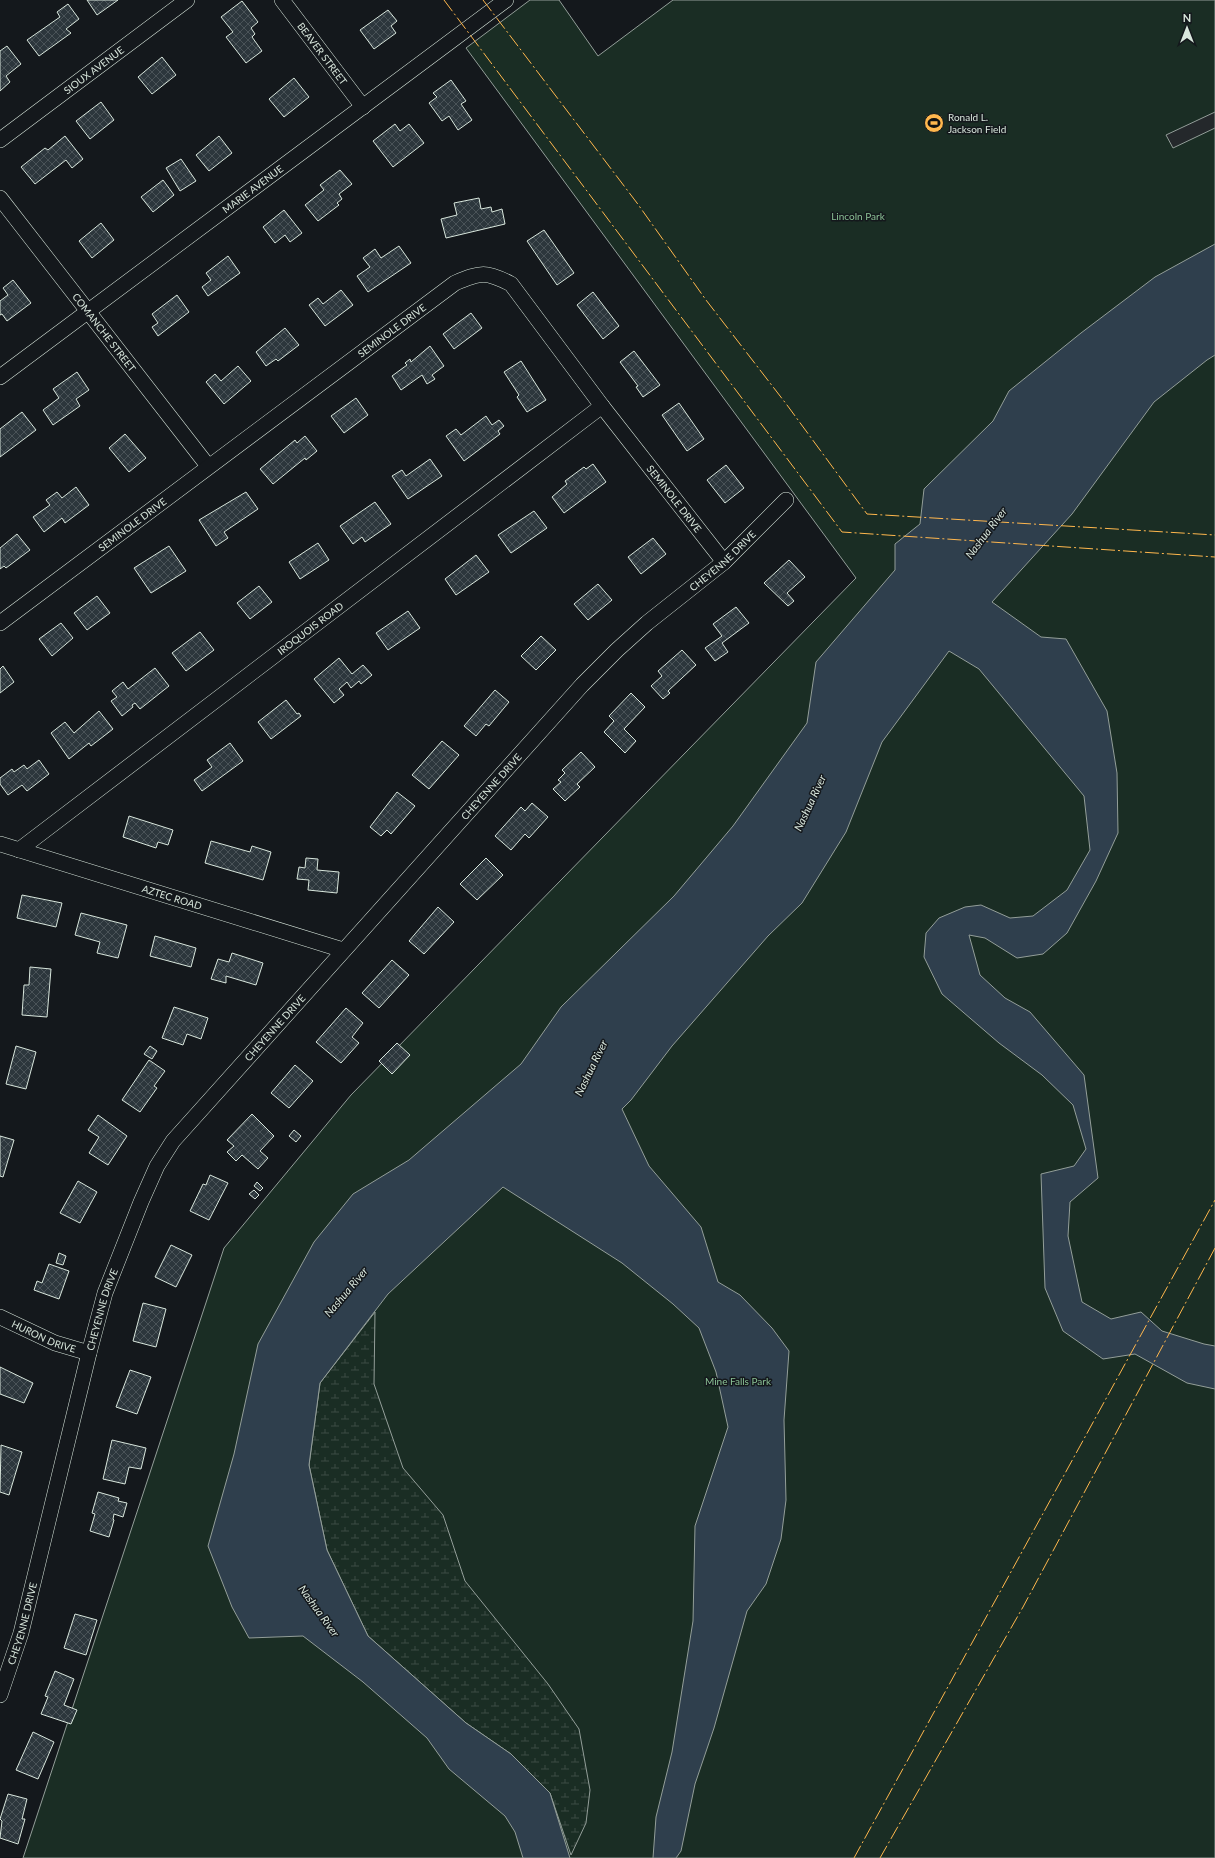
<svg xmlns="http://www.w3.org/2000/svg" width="1215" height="1858" viewBox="0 0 1215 1858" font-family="Lato,sans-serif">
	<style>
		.green { fill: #1a2d24; stroke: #939e99 }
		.wetland { fill: url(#wetland-marsh); stroke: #939e99 }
		.parking { fill: #24282b; stroke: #939e99 }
		.water { fill: #2f3f4d; stroke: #939e99 }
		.building { fill: url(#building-cross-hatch); stroke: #d8e6dc }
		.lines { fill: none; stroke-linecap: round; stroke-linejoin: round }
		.minor-casing { stroke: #d8e6dc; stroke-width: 16 }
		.minor { stroke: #14181c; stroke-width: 15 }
		.power { stroke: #ffb74d; stroke-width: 1; stroke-dasharray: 14 3 2 3; stroke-linecap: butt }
		.labels { text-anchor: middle; stroke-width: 3; stroke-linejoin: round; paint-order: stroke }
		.street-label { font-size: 10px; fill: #d8e6dc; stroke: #14181c }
		.poi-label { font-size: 10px; fill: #d8e6dc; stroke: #14181c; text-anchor: start }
		.park-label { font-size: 10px; fill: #8ac095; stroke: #14181c }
		.water-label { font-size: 11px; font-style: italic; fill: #d8e6dc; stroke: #14181c }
	</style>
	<defs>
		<pattern id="wetland-marsh" width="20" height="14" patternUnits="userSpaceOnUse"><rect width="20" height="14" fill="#1a2d24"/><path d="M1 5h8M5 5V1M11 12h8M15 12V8" fill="none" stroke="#3b4b43"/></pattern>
		<pattern id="building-cross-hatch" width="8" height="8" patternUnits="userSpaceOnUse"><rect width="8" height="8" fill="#2c363c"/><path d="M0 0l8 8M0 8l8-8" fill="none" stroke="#4a5358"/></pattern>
	</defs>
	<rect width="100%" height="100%" fill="#14181c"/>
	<polygon class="green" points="530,0 559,0 598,56 673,0 1215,0 1215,1858 23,1858 224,1248 351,1095 856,578 466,48"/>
	<polygon class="wetland" points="375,1312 374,1384 403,1468 443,1515 465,1581 548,1684 579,1729 590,1790 586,1823 571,1855 550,1793 511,1754 466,1723 368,1636 327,1550 309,1465 320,1383"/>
	<polygon class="parking" points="1215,112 1215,128 1173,148 1166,135"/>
	<polygon class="water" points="1215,244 1215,355 1207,360 1154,402 1072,514 992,602 1041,637 1066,639 1107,711 1117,773 1118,833 1096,881 1067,933 1043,954 1017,958 985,938 969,935 980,975 1005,998 1030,1012 1084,1075 1098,1178 1070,1202 1068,1236 1082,1302 1111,1319 1141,1312 1162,1331 1204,1344 1215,1346 1215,1389 1187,1383 1135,1354 1103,1359 1063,1331 1045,1288 1041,1174 1074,1166 1086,1149 1073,1105 1042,1075 999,1043 942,994 924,957 926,933 939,918 965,907 981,905 1010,918 1033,916 1067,890 1090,850 1084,796 979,669 949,651 882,742 846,832 802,903 768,936 672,1046 631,1100 622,1109 649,1166 701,1227 718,1282 740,1295 772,1328 789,1351 784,1420 786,1500 781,1539 766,1584 747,1611 714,1728 695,1784 681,1851 676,1858 653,1858 656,1817 672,1752 693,1621 695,1526 728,1427 716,1372 699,1328 673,1304 622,1263 503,1187 388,1294 320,1383 309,1465 327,1550 368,1636 466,1723 511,1754 550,1793 570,1858 523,1858 515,1832 505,1816 449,1769 427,1738 363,1682 303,1636 249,1638 232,1607 208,1546 234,1454 258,1344 314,1242 353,1194 409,1160 521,1064 561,1007 674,896 733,826 807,723 816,662 895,570 895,544 920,524 924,489 993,421 1009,391 1081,333 1155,277"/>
	<g class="building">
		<polygon points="87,0 118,0 97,15"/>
		<polygon points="242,1 258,22 251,28 255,34 252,37 262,51 246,63 226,37 233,32 221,17"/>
		<polygon points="68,4 79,19 66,29 71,33 39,56 27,40 60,17 57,12"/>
		<polygon points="388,10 397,21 391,26 396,33 374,49 360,30"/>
		<polygon points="7,46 21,64 6,76 10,82 0,91 0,51"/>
		<polygon points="162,57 176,75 152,94 138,77"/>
		<polygon points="294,78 309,97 284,117 269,99"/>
		<polygon points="451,80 466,101 461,104 472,120 458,130 449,116 442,121 429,103 437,97 433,93"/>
		<polygon points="101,102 114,120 90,139 76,121"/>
		<polygon points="395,124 400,131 409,124 424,143 393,167 373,141"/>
		<polygon points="65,136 83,159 72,168 66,160 35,184 21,167 45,148 48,150"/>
		<polygon points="219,136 232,153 209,171 196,155"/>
		<polygon points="181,159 196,181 180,191 166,168"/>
		<polygon points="340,170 352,184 339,194 342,199 337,203 339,205 318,221 305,205 324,190 320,185"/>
		<polygon points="163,180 174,195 153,212 141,197"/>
		<polygon points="479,198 481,209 491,207 492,212 502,209 505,224 446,238 441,219 457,215 454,203"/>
		<polygon points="284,210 302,233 290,242 285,235 275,243 263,227"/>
		<polygon points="101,223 114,240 92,258 79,241"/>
		<polygon points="544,230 574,273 557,285 527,241"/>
		<polygon points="399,246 411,263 368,292 357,276 370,267 363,258 375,249 381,258"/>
		<polygon points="228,256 240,273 208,296 202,287 211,280 206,273"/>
		<polygon points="13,280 31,303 7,321 2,314 0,315 0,301 8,295 3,288"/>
		<polygon points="341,290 353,305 325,326 309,305 318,298 323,304"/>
		<polygon points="593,292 619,326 603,339 577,305"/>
		<polygon points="177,295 189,312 158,336 152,327 158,323 152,314"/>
		<polygon points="471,313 482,328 454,349 443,334"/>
		<polygon points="285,328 299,345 278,361 276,359 266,366 256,352"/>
		<polygon points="430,346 444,366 432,375 435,379 427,384 422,375 401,390 392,376 407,365 405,363 410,359 411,362"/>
		<polygon points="634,351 660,385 643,397 636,387 638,386 620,362"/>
		<polygon points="521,361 546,400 527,412 517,397 519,395 504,372"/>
		<polygon points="238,366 251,381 224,404 206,382 215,374 221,381"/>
		<polygon points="77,372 89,390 76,399 80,406 53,425 43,410 59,398 53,389"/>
		<polygon points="356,398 368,415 344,433 331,416"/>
		<polygon points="679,403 704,439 687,451 662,415"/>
		<polygon points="22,412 36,430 0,457 0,429"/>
		<polygon points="486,416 492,425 499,420 504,426 498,431 500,434 464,461 446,436 456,429 461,435"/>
		<polygon points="125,434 146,458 129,472 109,448"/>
		<polygon points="305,436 317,451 306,460 305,458 273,484 260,469 295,440 297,443"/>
		<polygon points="430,459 442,476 408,499 392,476 402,470 406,476"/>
		<polygon points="593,464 606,482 564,513 552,497 567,484 565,481 584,467 586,469"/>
		<polygon points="726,465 744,488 725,503 707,480"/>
		<polygon points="76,487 89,505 65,523 62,518 44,532 33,517 50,505 46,500 57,492 62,498"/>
		<polygon points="246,492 258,509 224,532 228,538 216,546 199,520"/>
		<polygon points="375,502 391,524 365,542 362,537 353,544 340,526"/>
		<polygon points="534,511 547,528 511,553 498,535"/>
		<polygon points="17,534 30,550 6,568 4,566 0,569 0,548"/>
		<polygon points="653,538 666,554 641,574 628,557"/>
		<polygon points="318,543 329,560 300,579 289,562"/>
		<polygon points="169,546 186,571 151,593 134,568"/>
		<polygon points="476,555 489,572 456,595 445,579"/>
		<polygon points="789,560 805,577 787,593 794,601 788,606 764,583"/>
		<polygon points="598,584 612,600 588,620 574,604"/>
		<polygon points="259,586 272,602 250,619 237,603"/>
		<polygon points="97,596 110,613 87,630 74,613"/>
		<polygon points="736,607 749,623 722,643 728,652 715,661 705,648 722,636 713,624"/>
		<polygon points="408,611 420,628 388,650 376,633"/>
		<polygon points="61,623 73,638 52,656 39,639"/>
		<polygon points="200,632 214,650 186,671 172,653"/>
		<polygon points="541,636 556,650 536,670 521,656"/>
		<polygon points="682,650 696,665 668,691 670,693 663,699 651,686 662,676 658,671"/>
		<polygon points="339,658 352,674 363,665 372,675 361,684 359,681 351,688 347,682 339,689 344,695 334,703 314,679"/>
		<polygon points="3,666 14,682 0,693 0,669"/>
		<polygon points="155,668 169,686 140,709 135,703 132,705 133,707 122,716 111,701 117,697 112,691 123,682 128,689"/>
		<polygon points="495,690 509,702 489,726 486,724 476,736 464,726"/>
		<polygon points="631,693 645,707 624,729 636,741 625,753 604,732 614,721 609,716"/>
		<polygon points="286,700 297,714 299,713 301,716 271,739 258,722"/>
		<polygon points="99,711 113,729 91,746 89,743 69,759 51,733 65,722 74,733"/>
		<polygon points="442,741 459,755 429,789 412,775"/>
		<polygon points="230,743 243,761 202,791 194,780 212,767 207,760"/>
		<polygon points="581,752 595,767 577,784 580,787 565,801 553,789 561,782 558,780 565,773 562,770"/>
		<polygon points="39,760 49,774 27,791 22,785 8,795 0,784 0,778 12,769 14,772 24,765 27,769"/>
		<polygon points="397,792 415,806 391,834 387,830 381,836 370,827"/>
		<polygon points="532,803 548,817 529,838 525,834 511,850 495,836 521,807 525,811"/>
		<polygon points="129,816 173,830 168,845 158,842 156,848 123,837"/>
		<polygon points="211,841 250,852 252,846 271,852 263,880 205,863"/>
		<polygon points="306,858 318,859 317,870 339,872 337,893 308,890 309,880 297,879 299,867 305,868"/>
		<polygon points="486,858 503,875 477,900 460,884"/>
		<polygon points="22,895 62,903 56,927 17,918"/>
		<polygon points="438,907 454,922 424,954 409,941"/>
		<polygon points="81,913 127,925 118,958 97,953 100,942 75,935"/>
		<polygon points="155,936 196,948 191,967 150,956"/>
		<polygon points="232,953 263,963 256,985 226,976 226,983 211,979 218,959 229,962"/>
		<polygon points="392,960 409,975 379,1008 362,993"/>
		<polygon points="30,967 51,969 47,1017 22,1015 24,985 29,985"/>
		<polygon points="174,1007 208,1018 201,1039 187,1034 183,1045 162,1038"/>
		<polygon points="346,1008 363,1023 352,1037 359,1043 341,1063 316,1042"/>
		<polygon points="397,1043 410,1055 392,1074 379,1061"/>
		<polygon points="16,1046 36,1052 26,1089 6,1084"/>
		<polygon points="150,1046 157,1051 152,1059 144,1054"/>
		<polygon points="149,1060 165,1071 154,1086 157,1088 140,1112 122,1100"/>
		<polygon points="295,1065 313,1081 289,1108 271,1093"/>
		<polygon points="252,1114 274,1136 260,1151 268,1158 258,1169 242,1155 236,1161 227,1152 234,1146 227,1140"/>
		<polygon points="98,1115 127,1136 108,1165 89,1153 99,1137 88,1130"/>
		<polygon points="294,1130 301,1136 296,1142 289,1136"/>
		<polygon points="0,1136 14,1140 3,1177 0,1176"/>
		<polygon points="210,1175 228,1183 209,1220 190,1211 203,1184 206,1185"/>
		<polygon points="78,1181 97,1192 80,1223 60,1213"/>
		<polygon points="257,1182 263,1188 260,1191 254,1186"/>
		<polygon points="254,1190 259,1195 255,1199 249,1194"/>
		<polygon points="171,1245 192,1255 176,1287 155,1277"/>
		<polygon points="59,1253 66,1256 63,1265 56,1263"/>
		<polygon points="49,1264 69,1271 59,1299 34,1290 37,1281 42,1283"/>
		<polygon points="143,1303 166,1309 156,1347 133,1341"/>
		<polygon points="0,1367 33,1383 24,1403 0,1394"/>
		<polygon points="130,1370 151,1377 137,1414 116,1407"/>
		<polygon points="112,1440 146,1448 141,1469 129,1467 125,1484 103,1479"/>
		<polygon points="1,1445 22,1452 9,1495 0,1492"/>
		<polygon points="98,1492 119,1498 118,1501 127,1503 123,1517 114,1514 113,1519 114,1520 109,1537 90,1531 95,1514 92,1513"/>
		<polygon points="75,1614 97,1620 86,1655 64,1648"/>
		<polygon points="55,1671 74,1679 64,1705 77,1710 71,1724 41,1714 48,1697 45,1696"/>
		<polygon points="33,1732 54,1742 38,1779 16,1770"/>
		<polygon points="8,1794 27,1799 22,1819 25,1819 18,1844 0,1838 2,1821 0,1819"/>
	</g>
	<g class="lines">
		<g class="minor-casing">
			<g id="minor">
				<path id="s1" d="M282,0l81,107"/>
				<path id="s2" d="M0,140l187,-140"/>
				<path id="s3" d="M0,198l208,268"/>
				<path id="s4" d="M0,377l506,-377"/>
				<path id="s5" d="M0,623l455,-340c26,-11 31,-12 56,1l91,122 122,156"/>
				<path id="s6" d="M0,844l343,106"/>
				<path id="s7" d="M19,850l583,-444"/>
				<path id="s8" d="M0,1317l55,26 34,10"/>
				<path id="s9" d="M0,1695l21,-62 68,-280 16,-60 36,-91 16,-36 16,-25 409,-456 35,-35 30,-27 77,-61 62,-62"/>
			</g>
		</g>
		<use href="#minor" class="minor"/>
		<g class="power">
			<polyline points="444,0 842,532 1215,557"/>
			<polyline points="483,0 637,203 706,300 787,405 867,514 1215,535"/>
			<polyline points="854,1858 1215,1200"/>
			<polyline points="880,1858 1023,1607 1215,1248"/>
		</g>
	</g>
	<defs>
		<g id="stadium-disc" transform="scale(1)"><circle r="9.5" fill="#ffb74d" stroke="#14181c"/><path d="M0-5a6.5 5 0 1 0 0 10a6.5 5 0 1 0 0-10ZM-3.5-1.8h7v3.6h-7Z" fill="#111"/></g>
	</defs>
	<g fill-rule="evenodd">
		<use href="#stadium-disc" x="934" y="123"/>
	</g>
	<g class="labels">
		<g class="street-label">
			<text dy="4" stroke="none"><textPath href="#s1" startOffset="67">BEAVER STREET</textPath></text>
			<text dy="4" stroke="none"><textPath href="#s2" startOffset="117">SIOUX AVENUE</textPath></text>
			<text dy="4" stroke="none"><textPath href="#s4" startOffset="315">MARIE AVENUE</textPath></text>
			<text dy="4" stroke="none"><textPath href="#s5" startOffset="489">SEMINOLE DRIVE</textPath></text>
			<text dy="4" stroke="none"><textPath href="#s3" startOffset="170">COMANCHE STREET</textPath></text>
			<text dy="4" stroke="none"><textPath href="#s5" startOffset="897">SEMINOLE DRIVE</textPath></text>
			<text dy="4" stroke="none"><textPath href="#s5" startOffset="165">SEMINOLE DRIVE</textPath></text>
			<text dy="4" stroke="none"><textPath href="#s9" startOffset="1383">CHEYENNE DRIVE</textPath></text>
			<text dy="4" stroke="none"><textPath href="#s7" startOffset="366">IROQUOIS ROAD</textPath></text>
			<text dy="4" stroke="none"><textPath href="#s9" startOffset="1059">CHEYENNE DRIVE</textPath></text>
			<text dy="4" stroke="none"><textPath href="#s6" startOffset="180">AZTEC ROAD</textPath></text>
			<text dy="4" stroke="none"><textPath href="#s9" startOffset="735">CHEYENNE DRIVE</textPath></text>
			<text dy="4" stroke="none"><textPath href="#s9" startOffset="399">CHEYENNE DRIVE</textPath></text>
			<text dy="4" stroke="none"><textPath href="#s8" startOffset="48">HURON DRIVE</textPath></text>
			<text dy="4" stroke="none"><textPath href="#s9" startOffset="75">CHEYENNE DRIVE</textPath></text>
		</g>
		<g class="poi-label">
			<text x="948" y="121">Ronald L.<tspan x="948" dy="12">Jackson Field</tspan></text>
		</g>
		<g class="park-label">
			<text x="858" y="220">Lincoln Park</text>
			<text x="738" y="1385">Mine Falls Park</text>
		</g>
		<g class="water-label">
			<text transform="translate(986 533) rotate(-53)" y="4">Nashua River</text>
			<text transform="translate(810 803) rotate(-65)" y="4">Nashua River</text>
			<text transform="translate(591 1068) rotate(-64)" y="4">Nashua River</text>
			<text transform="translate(346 1292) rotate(-50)" y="4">Nashua River</text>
			<text transform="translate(319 1611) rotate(54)" y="4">Nashua River</text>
		</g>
	</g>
	<g transform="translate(1187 28)" stroke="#14181c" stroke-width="3" paint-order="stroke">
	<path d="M0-3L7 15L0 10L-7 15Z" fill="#d8e6dc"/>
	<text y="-6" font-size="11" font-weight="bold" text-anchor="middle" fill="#d8e6dc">N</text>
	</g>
</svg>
